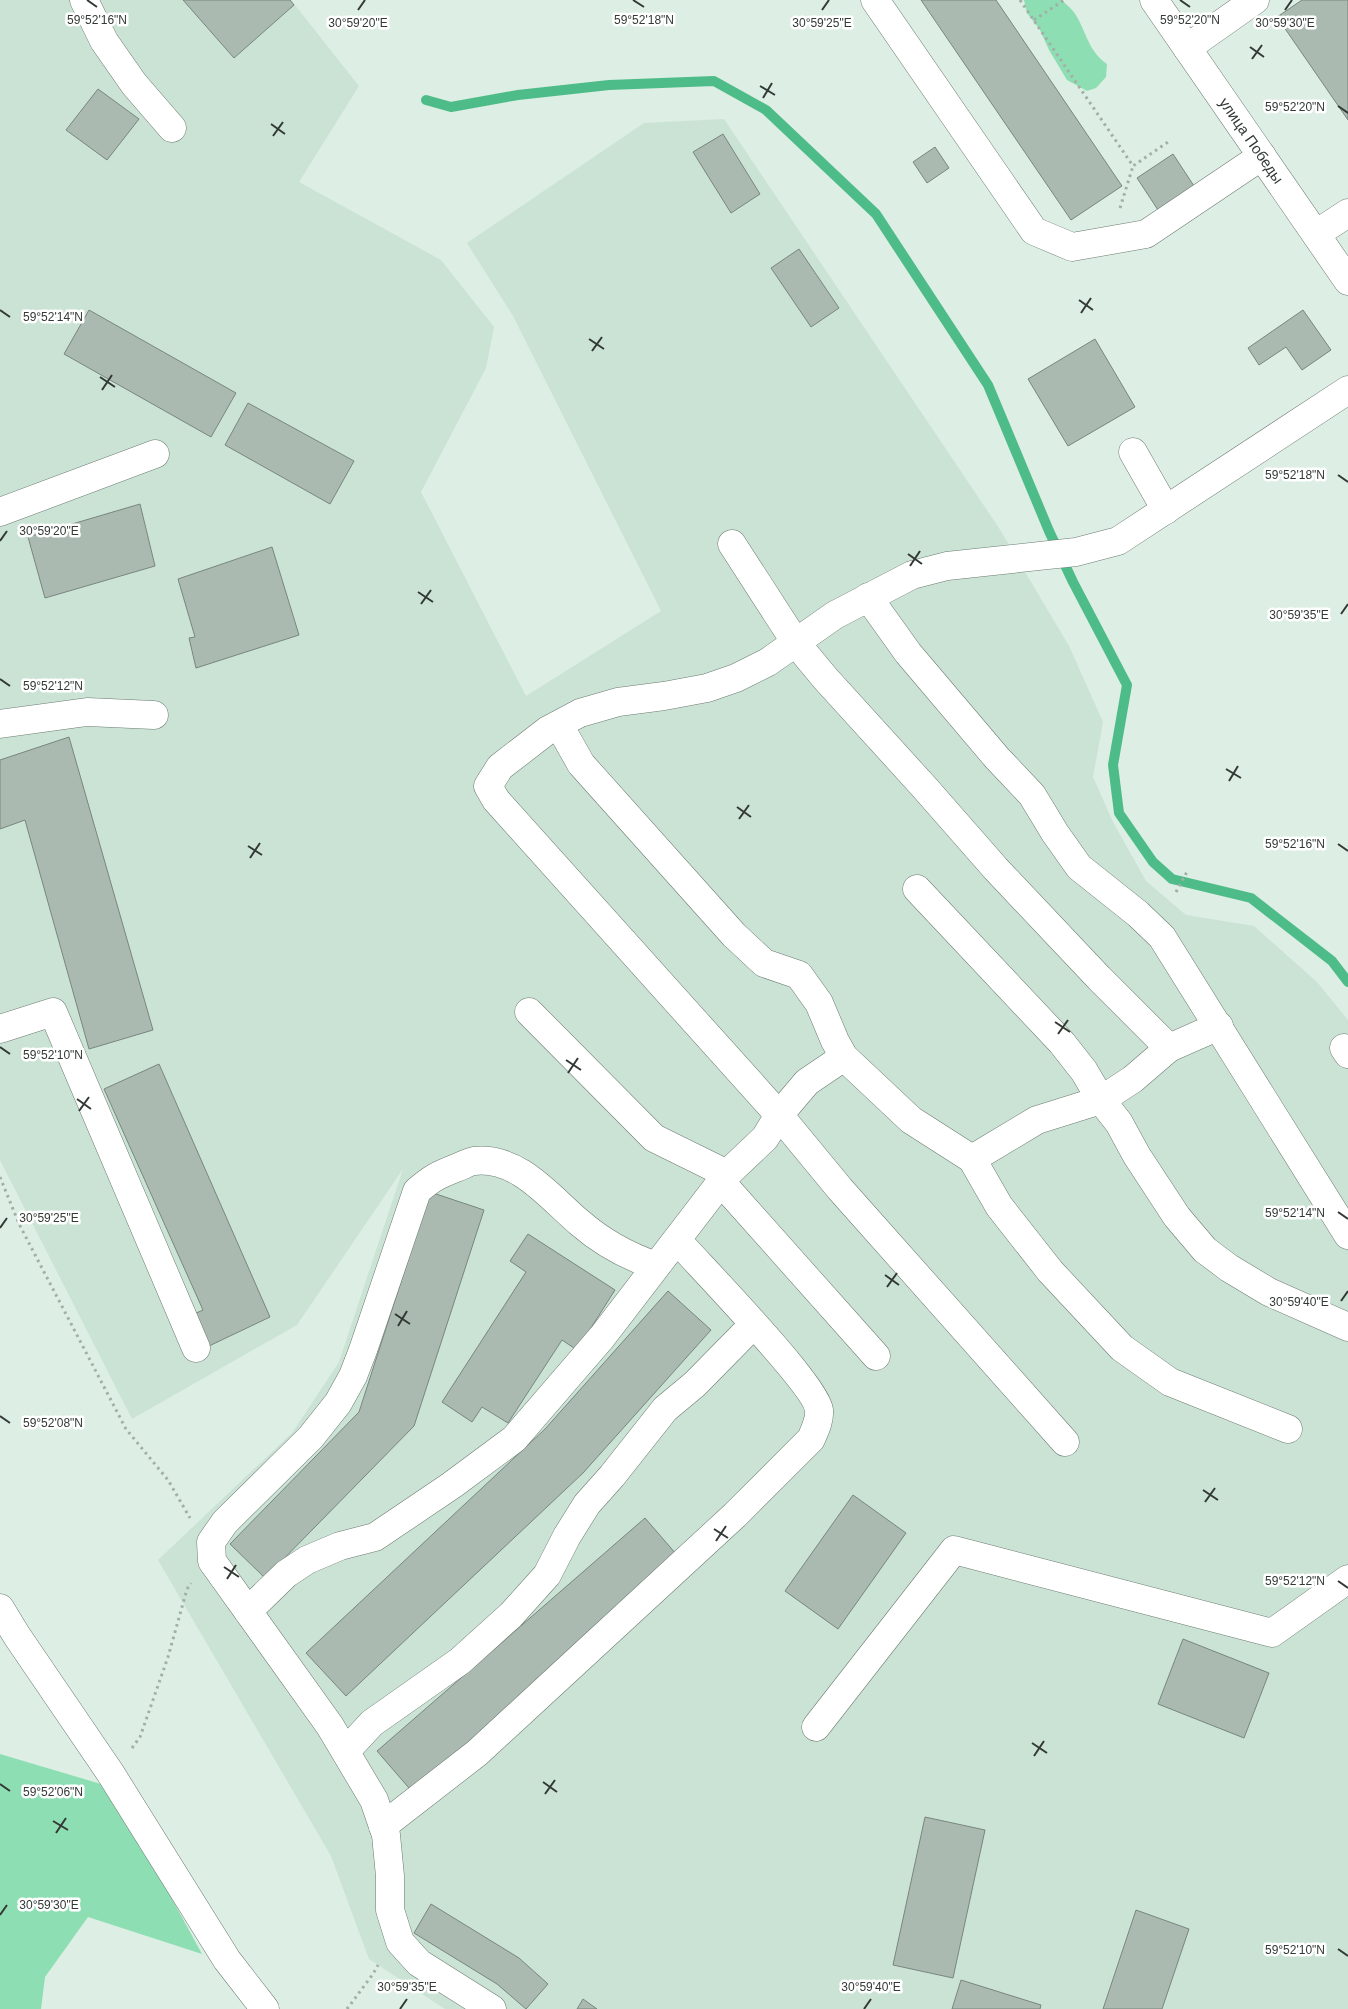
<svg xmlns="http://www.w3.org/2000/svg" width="1348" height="2009" viewBox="0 0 1348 2009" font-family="Arial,sans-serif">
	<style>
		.built { fill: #cbe3d5 }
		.green { fill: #8edeb3 }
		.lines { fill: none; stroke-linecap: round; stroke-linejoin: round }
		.stream { stroke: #4ebc88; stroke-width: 10 }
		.building { fill: #aabab0; stroke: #78877e }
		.minor-casing { stroke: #6c7b72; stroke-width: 29 }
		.path { stroke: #a2afa7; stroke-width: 3; stroke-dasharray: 2.5 4; stroke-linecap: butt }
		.minor { stroke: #fff; stroke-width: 28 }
		.ticks { fill: none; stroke: #333935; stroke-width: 2 }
		.labels { text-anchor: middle; stroke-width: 5; stroke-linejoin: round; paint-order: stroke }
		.street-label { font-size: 15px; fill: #333935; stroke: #fff }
		.ticks-label { font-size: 12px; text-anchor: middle; fill: #333935; stroke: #fff; stroke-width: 5; stroke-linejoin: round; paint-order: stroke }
	</style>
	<rect width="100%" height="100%" fill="#ddeee4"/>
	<polygon class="built" points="0,0 291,0 359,86 299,182 441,260 494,327 486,368 421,492 526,696 661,611 513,316 467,243 644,123 724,119 999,528 1069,646 1103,722 1093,777 1113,822 1146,881 1186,915 1254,926 1317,982 1348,1020 1348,2009 445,2009 369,1959 331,1856 158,1560 292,1433 339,1362 403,1169 297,1325 132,1419 0,1160"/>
	<g class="green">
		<path d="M1024,0h38c3,4 8,7 11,11 14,19 13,38 34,53l-1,13 -10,11 -9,3 -20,-11 -18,-30 -9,-20 -13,-17z"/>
		<polygon points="0,1754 111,1787 202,1954 88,1917 45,1977 41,2009 0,2009"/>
	</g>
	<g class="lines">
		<polyline class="stream" points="426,100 451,107 518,95 609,85 714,81 766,110 876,214 988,385 1049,531 1073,582 1127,685 1113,765 1119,813 1153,862 1172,879 1251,898 1332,961 1348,982"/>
	</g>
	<g class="building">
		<polygon points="183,0 290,0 294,5 234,58"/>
		<polygon points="921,0 996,0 1122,186 1071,220"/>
		<polygon points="1302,0 1348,0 1348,120 1277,17"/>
		<polygon points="98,89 139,119 107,160 66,130"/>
		<polygon points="723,134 760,194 731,213 693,152"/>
		<polygon points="935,147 949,168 927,183 913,162"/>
		<polygon points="1173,154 1196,189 1160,213 1137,178"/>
		<polygon points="799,249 839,308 811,327 771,268"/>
		<polygon points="89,310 236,393 211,437 64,354"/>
		<polygon points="1303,310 1331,350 1302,370 1286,347 1259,365 1248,348"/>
		<polygon points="1095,339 1135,407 1068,446 1028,379"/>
		<polygon points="248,403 354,461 330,504 225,445"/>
		<polygon points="140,504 155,566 45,598 28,537"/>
		<polygon points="272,547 299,635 196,668 189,638 195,637 178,579"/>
		<polygon points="69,737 153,1030 89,1049 25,820 0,829 0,760"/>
		<polygon points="159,1064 270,1317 209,1346 194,1314 203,1310 104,1089"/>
		<polygon points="430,1192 484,1210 414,1426 265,1578 230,1544 359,1412"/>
		<polygon points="528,1234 615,1290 577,1350 562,1340 508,1423 482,1407 472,1422 442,1402 526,1272 510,1261"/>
		<polygon points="668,1291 711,1330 583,1473 346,1696 306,1653 545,1429"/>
		<polygon points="853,1495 906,1533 838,1629 785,1591"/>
		<polygon points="645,1518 683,1562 415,1795 377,1751"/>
		<polygon points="1183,1639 1269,1673 1244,1738 1158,1704"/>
		<polygon points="925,1817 985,1830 953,1978 893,1965"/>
		<polygon points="431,1904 519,1958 548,1984 526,2009 497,1984 414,1933"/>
		<polygon points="1136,1910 1189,1929 1162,2009 1103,2009"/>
		<polygon points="961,1980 1041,2005 1040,2009 952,2009"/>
		<polygon points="583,1999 597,2009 577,2009"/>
	</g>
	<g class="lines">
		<g class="minor-casing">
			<g id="minor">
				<polyline points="84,0 104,41 134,84 172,128"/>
				<polyline points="875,0 1034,231 1072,247 1146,234 1262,156"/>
				<path id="s1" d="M1154,0l194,281"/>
				<polyline points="1187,48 1255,0"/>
				<polyline points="1316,234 1348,213"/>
				<polyline points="1133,452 1166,510"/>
				<polyline points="0,512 155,454"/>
				<polyline points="732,544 796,643 825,678 925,788 996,869 1099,978 1169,1048"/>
				<polyline points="868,597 908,653 997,758 1032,795 1055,833 1079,867 1138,914 1162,937 1348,1235"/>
				<polyline points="0,724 87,712 154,715"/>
				<polyline points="559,725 581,764 734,935 764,963 799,975 819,1003 835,1041 844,1057 911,1120 972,1159 999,1206 1050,1271 1122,1348 1170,1382 1288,1429"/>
				<polyline points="917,889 1062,1043 1084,1071 1101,1100 1119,1123 1137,1156 1177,1217 1205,1250 1229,1268 1269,1292 1348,1327"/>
				<polyline points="529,1012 654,1138 727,1174"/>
				<polyline points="0,1029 53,1012 196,1348"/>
				<polyline points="1344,1048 1348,1054"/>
				<polyline points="972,1159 1037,1120 1101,1100 1133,1079 1169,1048 1219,1026"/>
				<polyline points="721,1182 876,1356"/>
				<polyline points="1065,1442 840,1189 779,1115 496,800 488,786 500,767 548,730 580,713 618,702 664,696 707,688 736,678 768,662 835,615 912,575 947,566 1076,552 1118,541 1348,390"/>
				<polyline points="0,1608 17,1636 111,1774 227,1960 265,2009"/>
				<polyline points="248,1611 286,1574 307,1560 340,1546 375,1537 452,1485 514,1439 602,1337 727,1174 765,1138 779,1115 807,1082 844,1057"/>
				<polyline points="816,1727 954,1550 1272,1633 1348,1579"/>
				<polyline points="346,1751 372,1723 460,1661 511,1615 547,1575 567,1536 587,1504 612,1476 665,1409 695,1384 753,1325"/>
				<path d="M383,1826l94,-73 64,-59 194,-179 76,-76c4,-9 9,-19 8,-29 -3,-25 -119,-144 -142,-170"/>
				<path d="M492,2009l-73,-46 -19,-21 -10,-32v-34l-4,-41 -12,-35 -44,-74 -118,-165 -1,-19 14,-20 86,-85 27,-34 15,-27 10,-26 54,-159c15,-13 21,-16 39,-23 6,-2 12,-6 18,-7 45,-5 76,37 106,62 23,20 47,33 76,43"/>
			</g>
		</g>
		<g class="path">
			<polyline points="1020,0 1133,166 1171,140"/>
			<polyline points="1034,20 1064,0"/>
			<polyline points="1120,208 1133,166"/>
			<polyline points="1176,892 1188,870"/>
			<polyline points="0,1177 19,1224 126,1429 168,1480 190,1518"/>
			<polyline points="132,1748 140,1737 168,1657 187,1589 191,1583"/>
			<polyline points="347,2009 373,1974 378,1965"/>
		</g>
		<use href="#minor" class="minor"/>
	</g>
	<path class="ticks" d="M87,0l10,7M633,0l11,7M1180,0l10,7M358,10l7,-10M822,10l7,-10M1285,10l7,-10M1250,47l14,10M1252,59l10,-14M760,86l15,9M763,98l9,-15M1338,106l10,7M271,124l14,10M273,136l10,-14M1079,300l14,10M0,310l10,7M1081,313l10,-15M589,339l15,10M592,351l10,-14M100,377l15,10M102,390l10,-15M1338,475l10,7M0,541l7,-10M908,554l14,10M910,566l10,-15M418,592l15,10M421,604l10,-14M1341,614l7,-10M0,679l10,7M1226,769l15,9M1229,781l9,-15M737,807l14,10M739,819l10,-14M1338,844l10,7M248,846l14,9M250,858l10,-15M1055,1022l15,10M1058,1034l10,-14M0,1047l10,7M566,1060l15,10M568,1073l10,-15M77,1099l14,10M79,1111l10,-14M1338,1212l10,7M0,1228l7,-10M885,1275l14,10M887,1287l10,-14M1341,1301l7,-10M395,1314l15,10M398,1326l9,-15M0,1416l10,7M1203,1490l15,10M1205,1502l10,-14M714,1529l14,9M716,1541l10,-15M224,1567l15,10M227,1579l9,-14M1338,1581l10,7M1032,1743l15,10M1034,1756l10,-15M543,1782l14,10M0,1784l10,7M545,1794l10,-14M53,1821l15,9M56,1833l10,-15M0,1915l7,-10M1338,1949l10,7M400,2009l7,-10M864,2009l7,-10"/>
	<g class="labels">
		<g class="street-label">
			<text dy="5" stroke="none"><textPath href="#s1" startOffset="171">улица Победы</textPath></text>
		</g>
	</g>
	<g class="ticks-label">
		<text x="1190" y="24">59°52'20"N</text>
		<text x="97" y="24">59°52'16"N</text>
		<text x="644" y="24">59°52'18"N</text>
		<text x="358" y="27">30°59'20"E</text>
		<text x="822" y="27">30°59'25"E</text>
		<text x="1285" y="27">30°59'30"E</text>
		<text x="1295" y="111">59°52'20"N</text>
		<text x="53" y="321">59°52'14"N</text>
		<text x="1295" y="479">59°52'18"N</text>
		<text x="49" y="535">30°59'20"E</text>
		<text x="1299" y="619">30°59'35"E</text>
		<text x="53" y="690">59°52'12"N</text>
		<text x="1295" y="848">59°52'16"N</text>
		<text x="53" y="1059">59°52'10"N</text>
		<text x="1295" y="1217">59°52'14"N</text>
		<text x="49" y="1222">30°59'25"E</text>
		<text x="1299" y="1306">30°59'40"E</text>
		<text x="53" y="1427">59°52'08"N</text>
		<text x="1295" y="1585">59°52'12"N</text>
		<text x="53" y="1796">59°52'06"N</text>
		<text x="49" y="1909">30°59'30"E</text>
		<text x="1295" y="1954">59°52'10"N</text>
		<text x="407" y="1991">30°59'35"E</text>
		<text x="871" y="1991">30°59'40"E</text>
	</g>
</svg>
